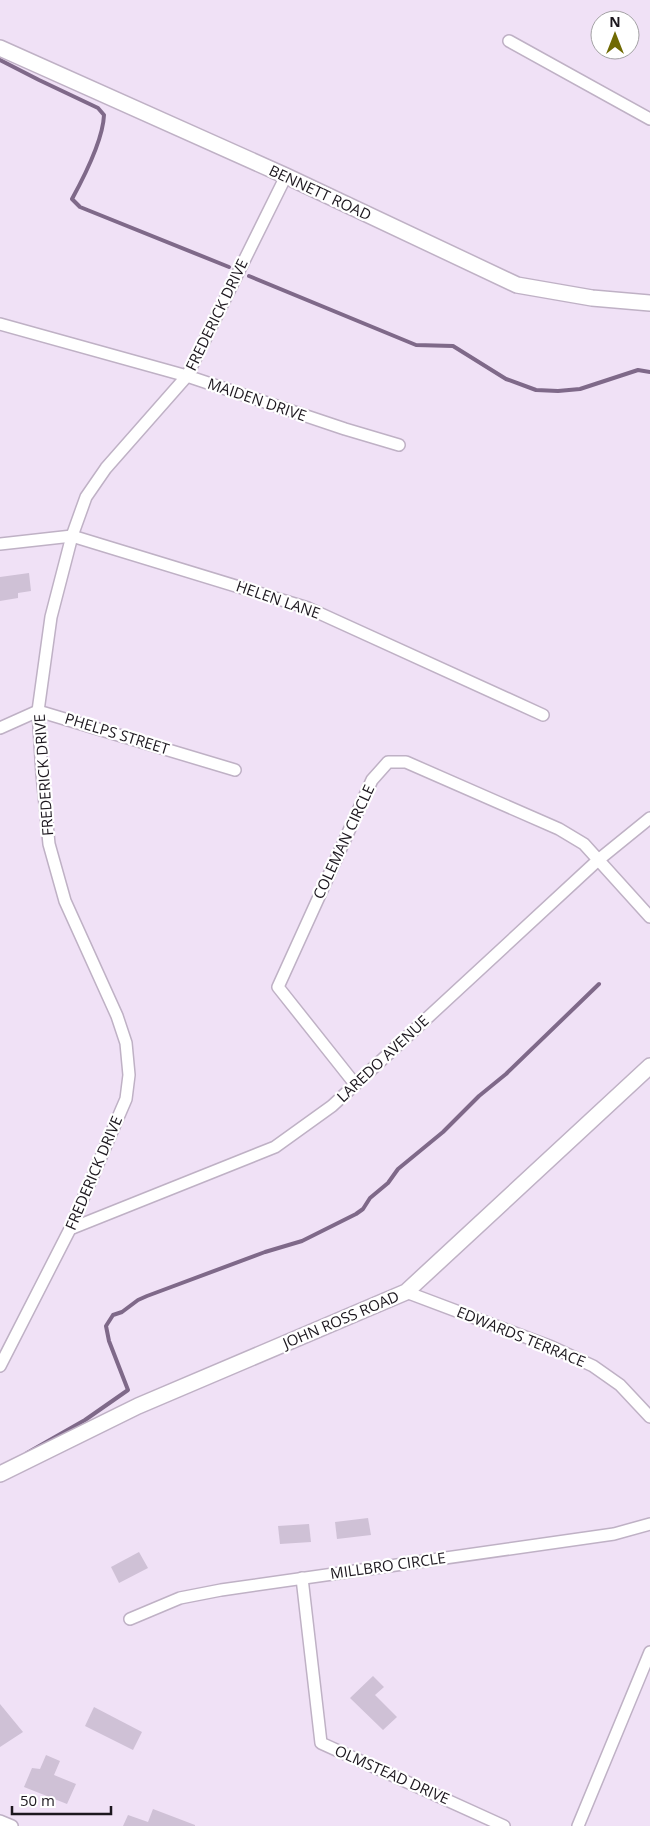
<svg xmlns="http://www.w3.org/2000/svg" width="650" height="1826" viewBox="0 0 650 1826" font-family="'Open Sans',sans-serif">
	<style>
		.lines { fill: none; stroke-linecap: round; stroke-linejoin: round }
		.stream { stroke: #7f6989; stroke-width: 4 }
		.building { fill: #cfc1d6 }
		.street-casing { stroke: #bfb1c5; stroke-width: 14 }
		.secondary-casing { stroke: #bfb1c5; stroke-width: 18 }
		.street { stroke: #fff; stroke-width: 11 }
		.secondary { stroke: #fff; stroke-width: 15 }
		.labels { text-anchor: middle; stroke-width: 4.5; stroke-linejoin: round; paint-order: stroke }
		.street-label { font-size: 15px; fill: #1c171e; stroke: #fff }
	</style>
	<rect width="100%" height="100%" fill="#f0e1f6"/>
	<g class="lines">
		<g class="stream">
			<path d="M0,60l39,20 59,28 6,7c-1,25 -20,62 -32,84l8,8 149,60"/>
			<polyline points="249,276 416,345 453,346 506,379 536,390 558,391 580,389 638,370 650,372"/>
			<polyline points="27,1453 85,1420 128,1390 109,1341 106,1326 113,1315 122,1312 138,1300 147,1296 265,1252 302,1241 356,1214 363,1209 370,1198 388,1183 398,1169 443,1132 479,1096 506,1074 599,984"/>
		</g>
	</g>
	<g class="building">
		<polygon points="29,573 31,591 18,593 18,598 0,601 0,577"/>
		<polygon points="368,1518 371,1535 337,1539 335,1522"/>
		<polygon points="309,1524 311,1542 280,1544 278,1526"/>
		<polygon points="139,1552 148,1568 119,1583 111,1567"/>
		<polygon points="373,1676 384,1687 375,1695 397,1717 383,1730 350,1698"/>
		<polygon points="0,1704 23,1732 0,1747"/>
		<polygon points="94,1707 142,1732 133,1750 85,1726"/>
		<polygon points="46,1755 60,1761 54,1775 76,1784 67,1804 24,1787 32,1768 40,1769"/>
		<polygon points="153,1809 195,1825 195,1826 123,1826 128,1815 148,1822"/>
	</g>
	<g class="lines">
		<g class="street-casing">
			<g id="street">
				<polyline points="509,41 650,119"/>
				<polyline points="0,324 187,376 345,429 399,445"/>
				<polyline points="0,544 72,536 308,608 543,715"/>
				<polyline points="0,728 38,711 235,770"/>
				<polyline points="355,1084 278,987 372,780 388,762 406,762 559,829 584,844 650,917"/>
				<polyline points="70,1229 275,1147 332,1106 597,861 650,818"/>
				<polyline points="406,1292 552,1347 593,1366 620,1385 650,1417"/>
				<polyline points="0,1366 70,1229 126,1099 129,1075 126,1043 117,1016 65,901 49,844 42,774 38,711 51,617 72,536 86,497 106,468 187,376 286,176"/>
				<polyline points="302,1578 321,1743 504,1826"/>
				<polyline points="130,1619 180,1598 221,1590 614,1534 650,1524"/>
				<polyline points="0,1821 12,1826"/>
				<polyline points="578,1826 650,1652"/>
			</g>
		</g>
		<g class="secondary-casing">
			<g id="secondary">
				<polyline points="0,48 286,176 517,285 592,298 650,303"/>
				<polyline points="0,1474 138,1406 406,1292 650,1066"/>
			</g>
		</g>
		<use href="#street" class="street"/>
		<use href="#secondary" class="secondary"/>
	</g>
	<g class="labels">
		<g class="street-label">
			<text transform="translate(320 193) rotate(25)" y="5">BENNETT ROAD</text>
			<text transform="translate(217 315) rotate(-64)" y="5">FREDERICK DRIVE</text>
			<text transform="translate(257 400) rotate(19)" y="5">MAIDEN DRIVE</text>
			<text transform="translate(278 600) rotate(19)" y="5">HELEN LANE</text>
			<text transform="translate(117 734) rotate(17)" y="5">PHELPS STREET</text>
			<text transform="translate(44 775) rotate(-94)" y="5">FREDERICK DRIVE</text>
			<text transform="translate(344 842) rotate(-65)" y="5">COLEMAN CIRCLE</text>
			<text transform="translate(383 1059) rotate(-43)" y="5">LAREDO AVENUE</text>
			<text transform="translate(94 1173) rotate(-67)" y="5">FREDERICK DRIVE</text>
			<text transform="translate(341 1320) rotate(-23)" y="5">JOHN ROSS ROAD</text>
			<text transform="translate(521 1337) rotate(22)" y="5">EDWARDS TERRACE</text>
			<text transform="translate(388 1566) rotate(-8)" y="5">MILLBRO CIRCLE</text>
			<text transform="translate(392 1775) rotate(24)" y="5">OLMSTEAD DRIVE</text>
		</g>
	</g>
	<g transform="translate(615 35)"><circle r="24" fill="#ffffff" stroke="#a4a2a5"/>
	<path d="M0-4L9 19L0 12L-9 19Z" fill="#706a03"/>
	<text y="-8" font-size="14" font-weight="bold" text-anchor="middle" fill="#1c171e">N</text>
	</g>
	<path d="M12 1806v8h99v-8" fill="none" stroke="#1c171e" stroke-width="2.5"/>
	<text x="20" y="1806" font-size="15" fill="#1c171e" stroke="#ffffff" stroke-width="4" paint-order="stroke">50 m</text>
</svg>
